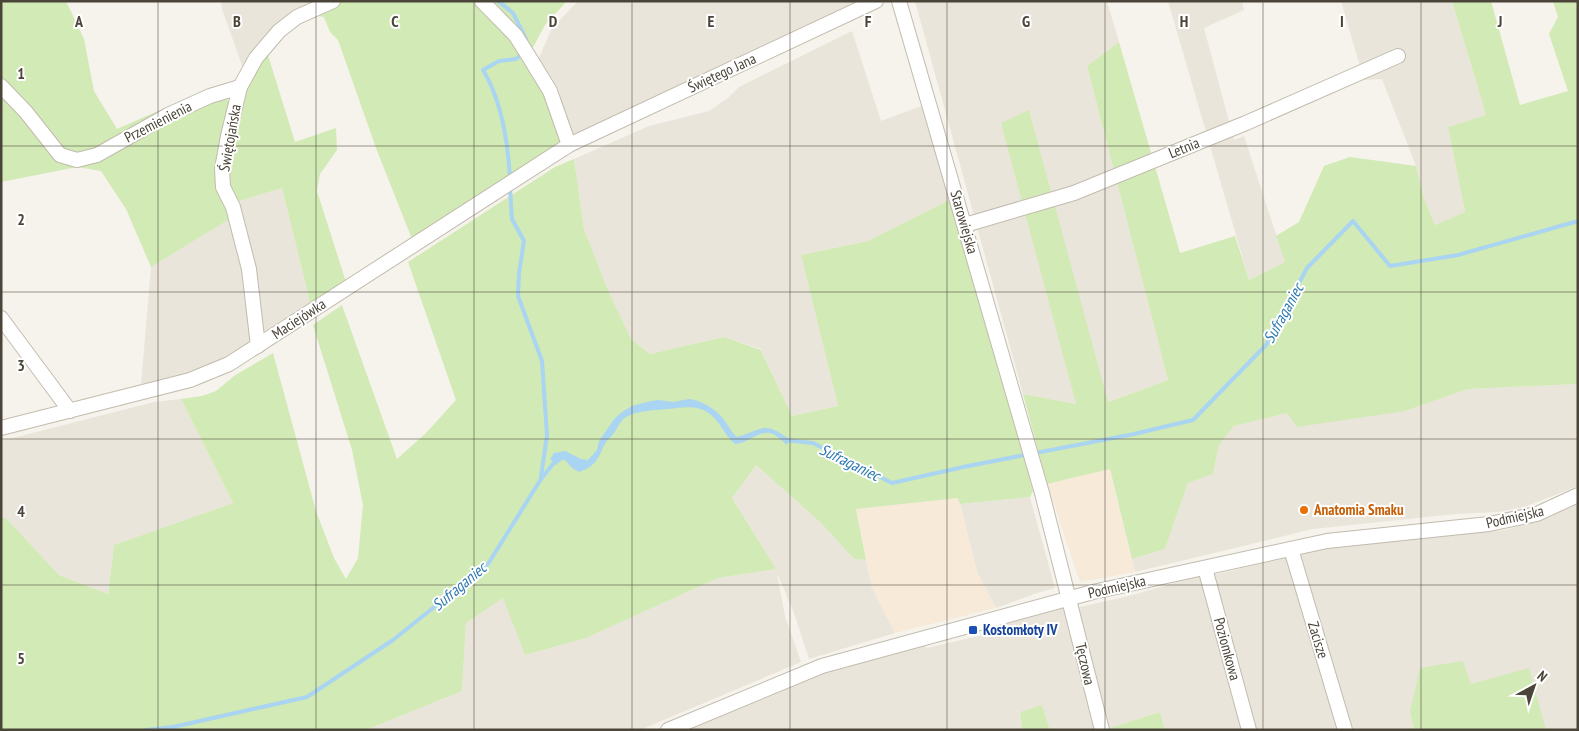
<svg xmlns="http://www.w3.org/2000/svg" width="1579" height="731" viewBox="0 0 1579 731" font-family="'PT Sans Narrow',sans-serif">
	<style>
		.residential { fill: #eae5da }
		.commercial { fill: #f7ead8 }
		.green { fill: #d2eab5 }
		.water { fill: #a9d4f2 }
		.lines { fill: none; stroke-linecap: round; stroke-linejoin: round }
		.stream { stroke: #a9d4f2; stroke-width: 4 }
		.minor-casing { stroke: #c2bbae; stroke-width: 16 }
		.minor { stroke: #fff; stroke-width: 14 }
		.grid { fill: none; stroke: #4b4439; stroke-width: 1; stroke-opacity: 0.55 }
		.food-dot { fill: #e8710a; stroke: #fff; stroke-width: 2 }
		.transit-dot { fill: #1a4fb4; stroke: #fff; stroke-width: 2 }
		.labels { text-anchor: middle; stroke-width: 4; stroke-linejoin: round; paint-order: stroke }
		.street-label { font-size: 15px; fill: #4b4439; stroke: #fff }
		.food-label { font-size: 15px; font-weight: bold; fill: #c56008; stroke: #fff; text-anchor: start }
		.transit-label { font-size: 15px; font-weight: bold; fill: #164399; stroke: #fff; text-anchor: start }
		.water-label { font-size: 16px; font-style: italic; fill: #2e7ab2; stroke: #fff }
		.grid-label { font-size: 16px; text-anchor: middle; font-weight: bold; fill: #4b4439; stroke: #fff; stroke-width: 4; stroke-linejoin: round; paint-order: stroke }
	</style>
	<rect width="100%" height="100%" fill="#f6f3ec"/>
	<g class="residential">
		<polygon points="221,1 320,1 244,71 222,9"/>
		<polygon points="578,1 862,1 572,135 558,88 539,58 552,28"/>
		<polygon points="915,1 1107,1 1119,42 1087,66 1168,380 1107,402 1029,110 1065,361 1076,404 1023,394"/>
		<polygon points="1168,1 1242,1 1244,10 1204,28 1234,140 1244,136 1285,262 1249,280"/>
		<polygon points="1341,1 1452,1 1486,115 1448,127 1465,212 1435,225 1424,199 1416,166 1382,79 1364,80"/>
		<polygon points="852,31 881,121 924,105 951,199 868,241 801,255 838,406 792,416 761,349 724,337 650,354 631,339 608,290 584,229 574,159 649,126 709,111 728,98 739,87"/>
		<polygon points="282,188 311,306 235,355 188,374 141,384 151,267 238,213 236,202"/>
		<polygon points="1578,384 1578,485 1568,490 1524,507 1498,512 1456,514 1313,529 1135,572 1132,559 1165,549 1188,483 1213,474 1219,445 1234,426 1287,413 1405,411 1468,389"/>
		<polygon points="181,399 233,503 114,545 108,594 59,575 6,518 1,518 1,441 154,402"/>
		<polygon points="756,465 821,523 854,559 866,560 872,588 895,633 809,659 794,613 777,573 785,616 801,662 640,730 366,730 462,691 466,623 504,597 525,655 586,638 718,578 776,569 732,498"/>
		<polygon points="1030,497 1055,588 1037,593 996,608 977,572 960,504"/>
		<polygon points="1578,503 1578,730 1545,730 1470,684 1463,661 1410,712 1414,730 1353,730 1300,554 1342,546 1505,530 1543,520"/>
		<polygon points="1286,558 1339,730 1256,730 1213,575"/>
		<polygon points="1202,575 1243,730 1165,730 1160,712 1107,729 1075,608 1129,596"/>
		<polygon points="1068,606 1096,730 1050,730 1042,706 1020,712 1022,730 686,730 824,674 922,644 927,648 991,633 991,624"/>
	</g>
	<g class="commercial">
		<polygon points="1110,469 1135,572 1080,582 1047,484"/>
		<polygon points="959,498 977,572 996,608 895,633 872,588 856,509"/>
	</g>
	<g class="green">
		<path d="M1,1h65l18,38 10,52 23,38c28,-12 81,-39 110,-30l3,7 -10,52 11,60 -80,49 -25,-58 -25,-38 -24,-4 -76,15z"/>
		<polygon points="342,1 477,1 513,39 545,91 562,141 412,239 376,148 338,40 330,32 324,17 319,16 301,24 300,20 334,6"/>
		<polygon points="488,1 567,1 545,25 531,51"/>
		<polygon points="1452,1 1491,1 1520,105 1568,91 1549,34 1558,17 1553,1 1578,1 1578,384 1468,389 1405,411 1297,427 1287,413 1234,426 1219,445 1213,474 1188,483 1165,549 1132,559 1110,469 1047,484 1023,394 1076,404 1001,123 1029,110 1108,402 1168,380 1087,66 1119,42 1180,253 1235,236 1249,280 1285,262 1276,236 1299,222 1324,166 1350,157 1416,166 1424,199 1435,225 1465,212 1448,127 1486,115"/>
		<polygon points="267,52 295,142 336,128 337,150 320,174 317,191 346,282 311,306 282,188 236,202 227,187 226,172 242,95"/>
		<polygon points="574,159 584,229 608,290 631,339 650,354 724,337 761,350 792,416 838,406 801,255 868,241 951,199 1009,399 1033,491 1030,497 960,504 958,498 856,509 866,560 854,559 821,523 756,465 732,498 776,569 718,578 586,638 525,655 503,598 466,623 462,691 366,730 1,730 1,518 6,518 59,575 108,594 114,545 233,503 181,399 202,396 216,391 234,376 273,353 316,511 334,558 346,579 358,558 363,505 352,450 313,325 342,305 397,459 426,433 456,400 408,262 555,167"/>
		<polygon points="1463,661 1471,684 1529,668 1546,730 1414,730 1410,712 1420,668"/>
		<polygon points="1042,705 1050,730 1022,730 1020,712"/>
		<polygon points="1160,712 1165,730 1107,729"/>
	</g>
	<path class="water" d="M689,399c15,2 28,11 36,22 4,6 7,12 12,16 26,-7 26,-17 52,2l-2,6c-5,-4 -11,-11 -17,-12 -13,-2 -23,11 -35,11 -10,-8 -14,-21 -24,-29 -12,-10 -27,-8 -41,-6 -14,1 -29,1 -42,7 -7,3 -10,11 -14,17 -3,4 -8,8 -10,12 -6,15 -10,22 -25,27l-7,-4 -7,-8h-3l-6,5 -6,-6 4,-6 11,-2 16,8 7,1 9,-10 2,-9 16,-23 7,-6 10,-6 19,-5 8,-1 14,2z"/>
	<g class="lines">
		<g class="stream">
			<polyline points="498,1 513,13 526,39"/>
			<path d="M510,178c-2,-35 -8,-77 -27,-108l16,-9 17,-2 7,-6"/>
			<polyline points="510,188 512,219 524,241 519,273 518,296 542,361 547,435 541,477"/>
			<polyline points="785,440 813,443 892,483 968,466 1134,434 1193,420 1266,345 1307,268 1353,221 1390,266 1458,255 1578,221"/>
			<polyline points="146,730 173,727 307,697 393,640 488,564 541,479 557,459"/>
		</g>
		<g class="minor-casing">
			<g id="minor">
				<polyline points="482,1 516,36 531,60 550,91 569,145"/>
				<polyline points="899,1 1042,493 1102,730"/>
				<polyline points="1,86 26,112 60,155 77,160 97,155 168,115 210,96 240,87"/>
				<polyline points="965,225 1074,193 1246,123 1398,56"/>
				<polyline points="1,318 70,411"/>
				<polyline points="258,346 249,269 233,207 223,187 222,169 228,136 240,87 256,58 279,31 297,17 333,1"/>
				<polyline points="1,428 190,380 229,364 569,145 876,1"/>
				<polyline points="1291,549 1345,730"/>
				<polyline points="1205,568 1249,730"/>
				<polyline points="668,730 822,666 1093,592 1327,541 1489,524 1537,514 1578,495"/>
			</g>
		</g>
		<use href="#minor" class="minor"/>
	</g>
	<path class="grid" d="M158,1v729M316,1v729M474,1v729M632,1v729M790,1v729M947,1v729M1105,1v729M1263,1v729M1421,1v729M1,146h1577M1,292h1577M1,439h1577M1,585h1577"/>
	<circle class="food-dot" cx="1304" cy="510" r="5"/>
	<rect class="transit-dot" x="968" y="625" width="10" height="10" rx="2.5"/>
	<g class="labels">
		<g class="street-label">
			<text transform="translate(722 73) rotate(-25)" y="5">Świętego Jana</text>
			<text transform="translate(158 122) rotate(-27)" y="5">Przemienienia</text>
			<text transform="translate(230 138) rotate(-80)" y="5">Świętojańska</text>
			<text transform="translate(1184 148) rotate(-22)" y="5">Letnia</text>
			<text transform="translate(964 222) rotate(74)" y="5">Starowiejska</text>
			<text transform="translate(299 319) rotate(-33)" y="5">Maciejówka</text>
			<text transform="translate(1515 517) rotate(-13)" y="5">Podmiejska</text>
			<text transform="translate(1117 587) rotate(-13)" y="5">Podmiejska</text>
			<text transform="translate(1318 640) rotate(73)" y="5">Zacisze</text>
			<text transform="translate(1227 649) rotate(75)" y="5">Poziomkowa</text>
			<text transform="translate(1085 664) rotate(77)" y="5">Tęczowa</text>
		</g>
		<g class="food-label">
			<text x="1314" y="515">Anatomia Smaku</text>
		</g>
		<g class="transit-label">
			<text x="983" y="635">Kostomłoty IV</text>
		</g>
		<g class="water-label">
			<text transform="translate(1283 313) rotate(-61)" y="6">Sufraganiec</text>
			<text transform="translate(850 462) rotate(26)" y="6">Sufraganiec</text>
			<text transform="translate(459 586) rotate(-40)" y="6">Sufraganiec</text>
		</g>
	</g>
	<g class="grid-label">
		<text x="79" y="27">A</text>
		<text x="237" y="27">B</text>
		<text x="395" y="27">C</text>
		<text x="553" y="27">D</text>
		<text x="711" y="27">E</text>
		<text x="868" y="27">F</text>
		<text x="1026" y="27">G</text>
		<text x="1184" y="27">H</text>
		<text x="1342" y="27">I</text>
		<text x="1500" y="27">J</text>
		<text x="21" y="79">1</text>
		<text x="21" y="225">2</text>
		<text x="21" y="371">3</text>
		<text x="21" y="517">4</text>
		<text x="21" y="664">5</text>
	</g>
	<rect width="1579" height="731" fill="none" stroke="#4b4439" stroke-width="5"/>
	<g transform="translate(1534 686) rotate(40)" stroke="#ffffff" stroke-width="4" paint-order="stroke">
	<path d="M0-4L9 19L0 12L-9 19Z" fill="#4b4439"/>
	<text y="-8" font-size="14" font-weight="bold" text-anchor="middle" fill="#4b4439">N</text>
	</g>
</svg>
